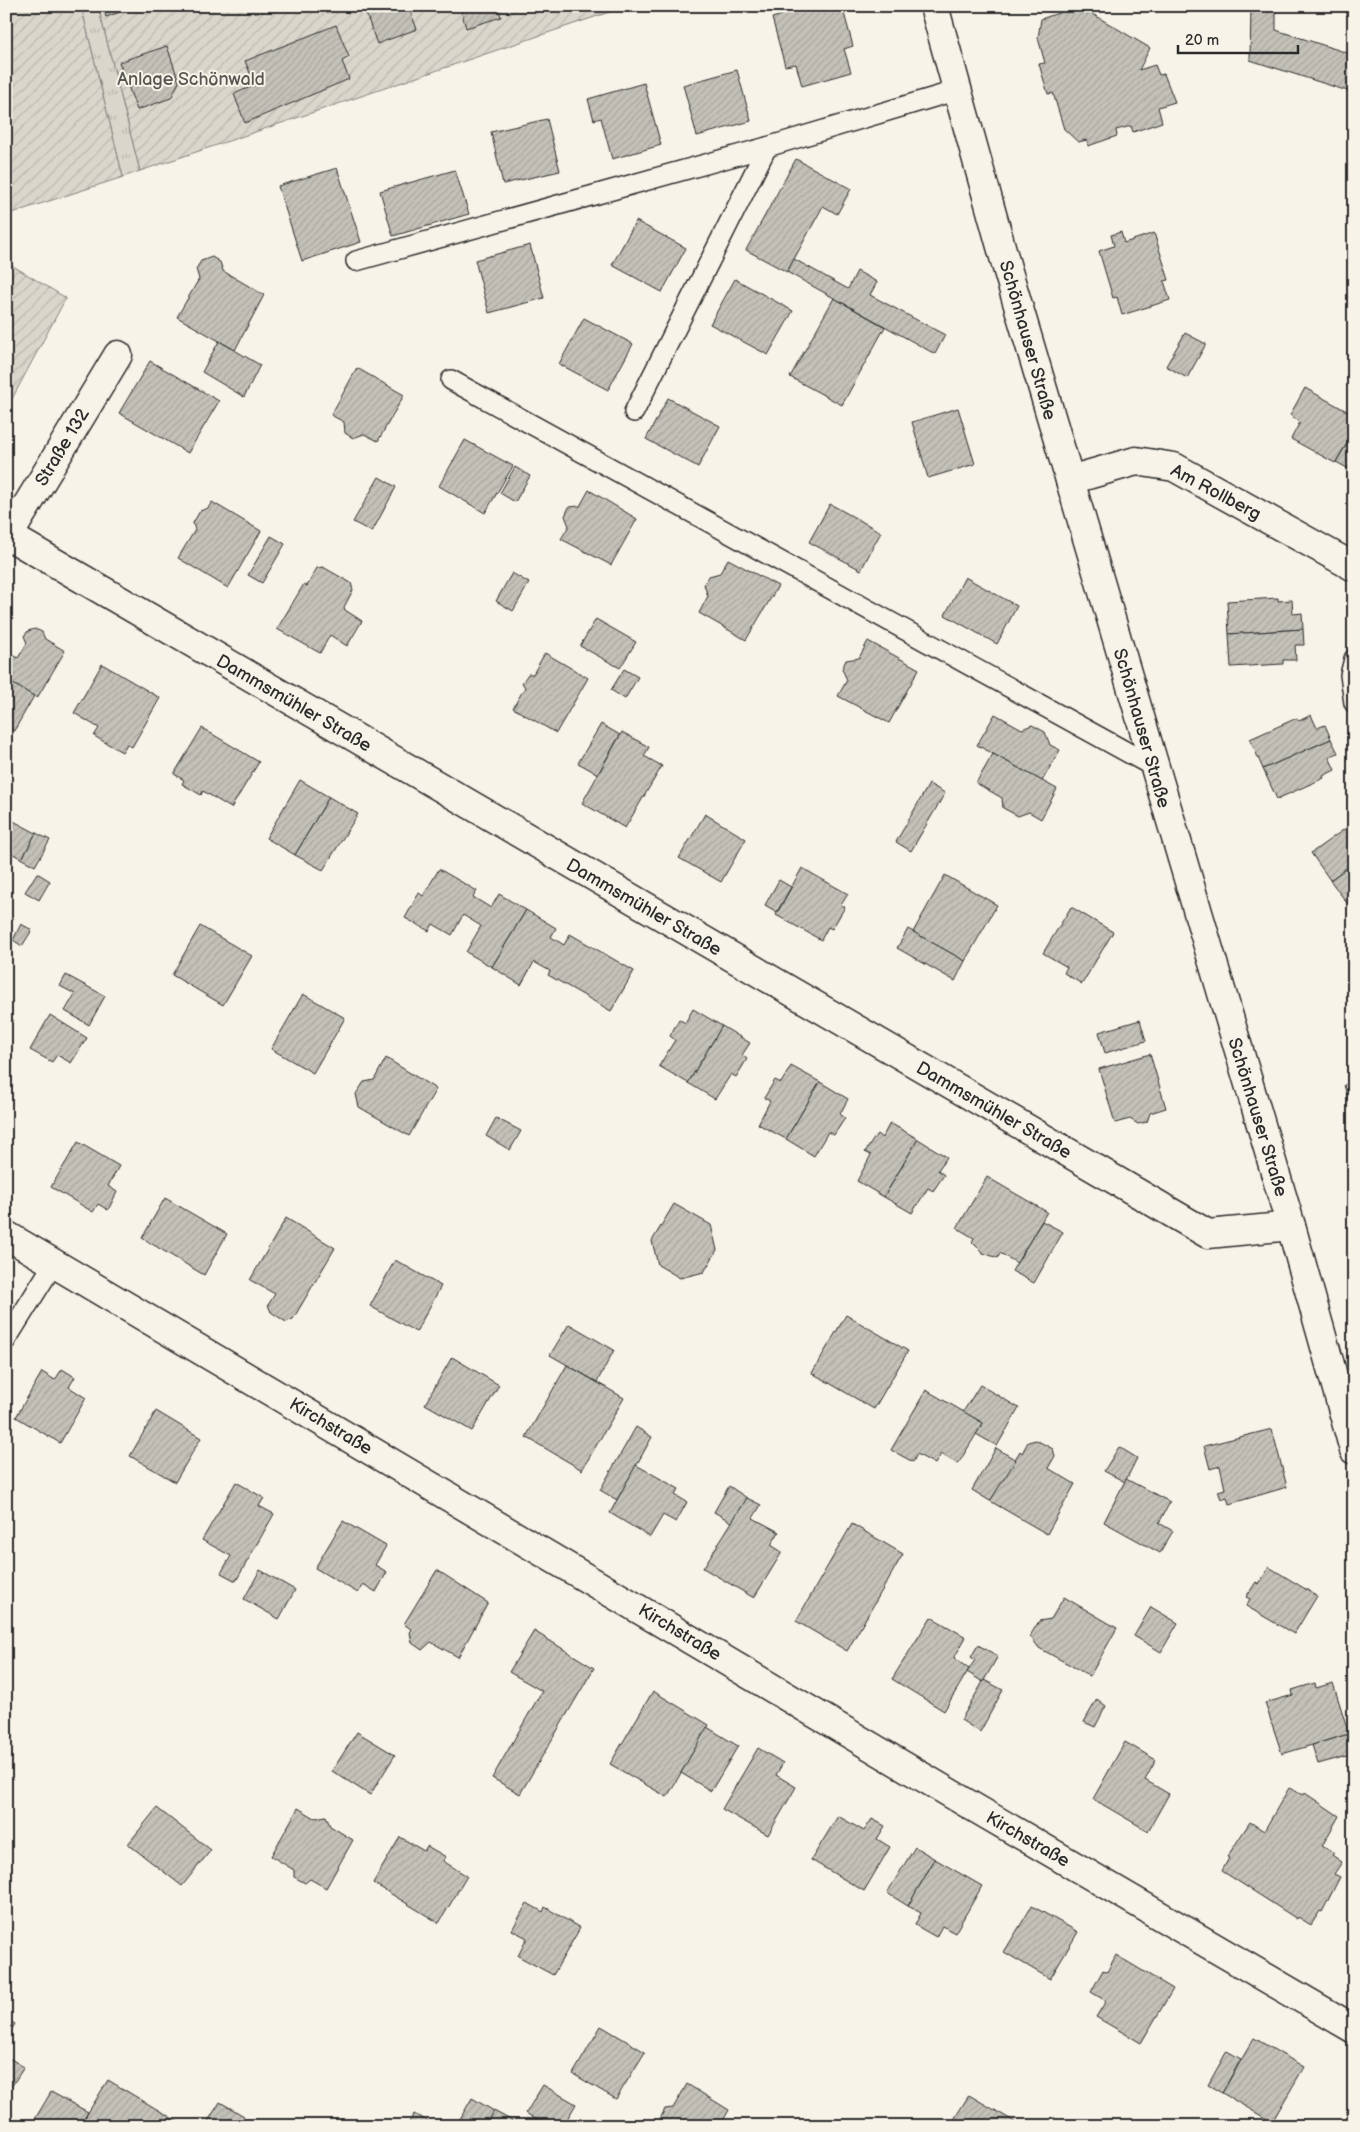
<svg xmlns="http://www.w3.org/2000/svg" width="1360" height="2132" viewBox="0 0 1360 2132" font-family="'Balsamiq Sans',sans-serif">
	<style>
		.grass { fill: url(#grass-tufts); stroke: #82807c }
		.garden { fill: url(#garden-furrows); stroke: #82807c }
		.building { fill: url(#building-hatch); stroke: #2b2b2b }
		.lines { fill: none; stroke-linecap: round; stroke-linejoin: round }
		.lane-casing { stroke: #2b2b2b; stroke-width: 22 }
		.street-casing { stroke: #2b2b2b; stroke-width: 31 }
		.secondary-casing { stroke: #2b2b2b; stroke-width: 31 }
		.lane { stroke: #f7f3e8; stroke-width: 19 }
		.street { stroke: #f7f3e8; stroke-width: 28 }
		.secondary { stroke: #f7f3e8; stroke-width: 28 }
		.labels { text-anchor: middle; stroke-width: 4; stroke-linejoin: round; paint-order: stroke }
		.park-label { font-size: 18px; fill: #575653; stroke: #f7f3e8 }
		.street-label { font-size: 18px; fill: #2b2b2b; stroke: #f7f3e8 }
	</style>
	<defs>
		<pattern id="grass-tufts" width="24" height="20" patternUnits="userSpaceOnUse" patternTransform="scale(1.25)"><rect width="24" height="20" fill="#dad6cc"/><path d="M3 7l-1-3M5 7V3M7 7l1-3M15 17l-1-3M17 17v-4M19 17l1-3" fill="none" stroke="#bbb8af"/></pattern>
		<pattern id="garden-furrows" width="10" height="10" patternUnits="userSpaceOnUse" patternTransform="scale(1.25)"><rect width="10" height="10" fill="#dad6cc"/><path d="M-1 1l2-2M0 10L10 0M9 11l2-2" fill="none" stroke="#bbb8af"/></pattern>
		<pattern id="building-hatch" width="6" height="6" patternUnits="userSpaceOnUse" patternTransform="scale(1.25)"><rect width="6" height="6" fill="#c4c1b9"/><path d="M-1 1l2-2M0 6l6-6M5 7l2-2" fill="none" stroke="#a9a69f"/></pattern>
	</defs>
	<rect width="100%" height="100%" fill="#f7f3e8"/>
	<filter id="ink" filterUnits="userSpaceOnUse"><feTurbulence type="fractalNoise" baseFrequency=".02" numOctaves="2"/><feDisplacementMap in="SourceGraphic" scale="10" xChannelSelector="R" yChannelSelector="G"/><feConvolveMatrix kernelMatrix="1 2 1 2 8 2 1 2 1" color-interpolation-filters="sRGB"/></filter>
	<g filter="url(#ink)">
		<polygon class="grass" points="81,6 98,6 140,171 123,177"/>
		<g class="garden">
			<polygon points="6,6 81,6 123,177 6,215"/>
			<polygon points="98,6 627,6 140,171"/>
			<polygon points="6,255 8,263 66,298 6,410"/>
		</g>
		<g class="building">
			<polygon points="103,6 137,6 106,17"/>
			<polygon points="368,6 408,6 417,29 377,44 364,8"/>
			<polygon points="460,6 498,6 501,17 466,28"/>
			<polygon points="779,6 842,6 853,46 844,49 851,72 802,86 796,64 785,66 772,18 782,15"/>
			<polygon points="1066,6 1074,6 1088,14 1089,12 1150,48 1139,70 1155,65 1159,75 1164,74 1175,102 1158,107 1162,122 1133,132 1131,126 1116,130 1117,136 1088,146 1087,140 1078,142 1064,129 1053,93 1048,94 1039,64 1045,63 1038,38 1041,19 1064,11"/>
			<polygon points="1251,6 1276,6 1276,30 1354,55 1354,93 1250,60"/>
			<polygon points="336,25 349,57 342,61 349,79 245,123 234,94 255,85 245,61"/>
			<polygon points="167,46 179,82 171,98 137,110 119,62"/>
			<polygon points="737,70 751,121 697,136 683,85"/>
			<polygon points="644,83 661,145 612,159 601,118 594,120 588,99"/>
			<polygon points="547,119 560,171 503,184 491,132"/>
			<polygon points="796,159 851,189 837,214 823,206 787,272 746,250"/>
			<polygon points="337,168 361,242 302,261 278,186"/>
			<polygon points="455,170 469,214 393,236 380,191"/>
			<polygon points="636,221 686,248 662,292 612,265"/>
			<polygon points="1121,232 1124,243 1154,233 1169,280 1164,281 1170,300 1122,315 1117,297 1113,298 1099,251 1114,246 1111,235"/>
			<polygon points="530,245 544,298 489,313 475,260"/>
			<polygon points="212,257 220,262 223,271 264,295 235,350 177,317 199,279 196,269 201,261"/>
			<polygon points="794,259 848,289 857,271 877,282 870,295 945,335 935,354 787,272"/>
			<polygon points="735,279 793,311 768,355 710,324"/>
			<polygon points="834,298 885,327 842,405 790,377"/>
			<polygon points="584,318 633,344 608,390 559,364"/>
			<polygon points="1185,333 1206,344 1187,378 1166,366"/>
			<polygon points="219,341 260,365 244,397 202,372"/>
			<polygon points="150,361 219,401 188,453 119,413"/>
			<polygon points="357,368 404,395 378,441 364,434 353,438 345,433 344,422 331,415"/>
			<polygon points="1305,388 1354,415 1354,432 1335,463 1291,439 1300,422 1290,415"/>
			<polygon points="668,398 720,426 698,467 646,439"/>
			<polygon points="958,408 975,464 928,478 912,422"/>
			<polygon points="1354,432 1354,470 1353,471 1336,462"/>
			<polygon points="465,440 513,466 485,513 439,486"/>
			<polygon points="515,467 530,476 515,502 500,493"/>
			<polygon points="379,477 396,487 372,532 353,522"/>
			<polygon points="589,490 637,519 611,565 561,539 569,526 565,516 569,507 580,506"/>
			<polygon points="212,502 261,531 228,588 178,558 195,530 193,523 200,511 208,508"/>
			<polygon points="830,504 881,532 861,570 809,542"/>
			<polygon points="271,536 285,544 262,583 248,575"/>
			<polygon points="728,559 778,586 746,640 699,613 708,596 704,585 709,576 720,573"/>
			<polygon points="323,567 351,583 353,590 344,607 345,610 362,621 347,646 330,635 320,653 277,629 304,584 307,586 317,568"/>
			<polygon points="512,573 529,583 513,611 496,601"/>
			<polygon points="965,577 1017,606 997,644 945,615"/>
			<polygon points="1278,598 1278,601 1292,600 1293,614 1302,613 1303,629 1229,634 1227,601"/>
			<polygon points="596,619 636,642 620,668 580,646"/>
			<polygon points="35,629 42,632 45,639 65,651 37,698 6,680 6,655 9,653 18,658 27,643 24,636 28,631"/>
			<polygon points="1303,629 1304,645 1295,645 1296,660 1283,660 1283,664 1231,667 1229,634"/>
			<polygon points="868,641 919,669 889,723 838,696 847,680 842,669 846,660 859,658"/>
			<polygon points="545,653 588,678 556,733 513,708 525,687 522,683 528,674 533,674"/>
			<polygon points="102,664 160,698 132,747 127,744 122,752 94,736 99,728 74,713"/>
			<polygon points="624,669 638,677 625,699 611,690"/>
			<polygon points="6,680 34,696 14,731 6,726"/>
			<polygon points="995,714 1022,729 1032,725 1045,732 1050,745 1060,750 1042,781 977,745"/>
			<polygon points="1311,715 1317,728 1325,725 1331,739 1263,769 1250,739 1297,718 1299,721"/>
			<polygon points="601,724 620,735 598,774 578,763"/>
			<polygon points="202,728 259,762 231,808 203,791 201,795 182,784 184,780 174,774"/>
			<polygon points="622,732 649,747 644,756 662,766 625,828 582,803"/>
			<polygon points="1331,739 1338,753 1329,757 1335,770 1323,776 1324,778 1277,799 1263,769"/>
			<polygon points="993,754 1057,789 1041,819 1029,812 1018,816 1003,808 1002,798 976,783"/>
			<polygon points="300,780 329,797 295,855 266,838"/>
			<polygon points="929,784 945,793 911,851 896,842"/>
			<polygon points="329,797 358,814 323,870 295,855"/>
			<polygon points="705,814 746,839 721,882 679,858"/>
			<polygon points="6,817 36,833 22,859 6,850"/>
			<polygon points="1353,823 1354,863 1330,880 1311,853"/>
			<polygon points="36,833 50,840 35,866 22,859"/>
			<polygon points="1354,863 1354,904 1350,907 1330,880"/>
			<polygon points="802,868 848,894 841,905 845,907 832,929 828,927 821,940 776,915"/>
			<polygon points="439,869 477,891 473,897 491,908 499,894 526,910 492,967 466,952 481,926 463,915 452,935 433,924 429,931 405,918 419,893 423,896"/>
			<polygon points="37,873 50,881 39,900 25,892"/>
			<polygon points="945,875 997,905 965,961 913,932"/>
			<polygon points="779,880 791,887 777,912 765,905"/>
			<polygon points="1071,907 1113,932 1082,984 1064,973 1067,967 1043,953"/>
			<polygon points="526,910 556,928 551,937 564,945 570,934 634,971 611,1011 548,975 550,971 534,962 521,985 492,967"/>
			<polygon points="21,924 32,930 22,946 13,940"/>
			<polygon points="200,926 252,956 223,1005 172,975"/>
			<polygon points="908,929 965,961 955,981 897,948"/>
			<polygon points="66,975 105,996 89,1025 65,1011 75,994 60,986"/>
			<polygon points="303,994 345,1018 313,1073 271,1049"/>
			<polygon points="693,1009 722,1026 688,1083 659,1066 675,1040 670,1036 679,1019 685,1023"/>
			<polygon points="50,1015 87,1038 71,1063 57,1055 52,1062 30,1050"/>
			<polygon points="1140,1020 1146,1041 1105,1053 1099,1032"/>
			<polygon points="722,1026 750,1043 742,1055 747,1059 736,1077 731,1074 715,1099 688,1083"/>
			<polygon points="1150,1054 1166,1108 1150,1113 1147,1122 1138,1124 1130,1119 1115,1123 1099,1069"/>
			<polygon points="386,1058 436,1089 409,1136 359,1107 356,1094 364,1082 374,1080"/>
			<polygon points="791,1066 820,1082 786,1139 758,1124 770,1101 764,1098 775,1080 781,1083"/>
			<polygon points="820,1082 848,1099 840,1114 845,1118 834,1135 828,1132 814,1156 786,1139"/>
			<polygon points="1354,1082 1354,1119 1344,1085"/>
			<polygon points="496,1118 521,1131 510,1150 486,1136"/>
			<polygon points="890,1123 918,1139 884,1197 857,1181 871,1155 865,1152 877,1134 882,1138"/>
			<polygon points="918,1139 947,1157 938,1170 944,1175 933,1191 928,1188 912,1213 884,1197"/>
			<polygon points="78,1142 119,1166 108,1186 117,1192 108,1210 98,1204 93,1212 51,1187"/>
			<polygon points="987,1177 1047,1212 1017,1263 1000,1253 998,1258 983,1253 972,1242 974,1238 957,1228"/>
			<polygon points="165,1198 227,1234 204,1275 142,1238"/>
			<polygon points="674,1204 711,1225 717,1250 704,1272 680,1278 658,1265 652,1241"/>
			<polygon points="286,1218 335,1248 293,1319 286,1322 271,1312 268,1305 275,1294 250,1280"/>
			<polygon points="1042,1221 1063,1232 1034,1283 1012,1271"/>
			<polygon points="395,1260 441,1286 416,1332 370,1306"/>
			<polygon points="846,1315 908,1351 874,1409 812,1373"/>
			<polygon points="569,1324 614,1350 597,1382 550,1355"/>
			<polygon points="452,1357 499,1385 472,1431 425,1404"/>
			<polygon points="567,1365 624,1398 582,1470 526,1437"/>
			<polygon points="62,1369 75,1377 69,1387 86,1398 60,1443 16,1417 42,1372 55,1380"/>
			<polygon points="980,1385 1019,1408 997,1446 976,1434 983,1423 963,1412"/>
			<polygon points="926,1390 983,1423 958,1464 941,1454 935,1464 917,1454 913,1462 891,1450"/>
			<polygon points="156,1411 201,1438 175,1482 130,1456"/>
			<polygon points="636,1427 652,1437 617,1500 600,1490"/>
			<polygon points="1272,1429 1287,1487 1229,1504 1227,1497 1221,1499 1218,1491 1225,1489 1220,1466 1210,1469 1204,1446"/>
			<polygon points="1036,1440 1053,1449 1055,1456 1048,1468 1075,1484 1047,1534 990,1501 1020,1451 1022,1453 1028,1442"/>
			<polygon points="1119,1447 1137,1458 1125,1482 1104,1471"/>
			<polygon points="996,1448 1016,1460 990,1501 972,1490"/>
			<polygon points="636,1465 679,1489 675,1495 687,1502 676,1522 663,1515 650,1537 610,1513"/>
			<polygon points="1126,1479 1170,1502 1159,1523 1173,1531 1160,1553 1104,1522"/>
			<polygon points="236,1482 264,1498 259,1506 274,1514 236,1581 221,1573 231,1556 202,1540"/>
			<polygon points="729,1486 747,1498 733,1523 714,1512"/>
			<polygon points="747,1498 761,1505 753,1518 779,1532 771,1545 782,1552 754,1598 703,1568"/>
			<polygon points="343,1521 386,1546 375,1565 387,1572 376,1592 363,1584 358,1593 315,1568"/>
			<polygon points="852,1524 903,1554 847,1651 796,1621"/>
			<polygon points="1269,1567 1317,1596 1294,1634 1246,1606 1250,1599 1246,1597 1256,1582 1259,1584"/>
			<polygon points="260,1570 295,1590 279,1619 244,1599"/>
			<polygon points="437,1570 488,1603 458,1657 431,1642 422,1650 412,1643 410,1632 412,1630 404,1624"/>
			<polygon points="1064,1597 1117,1628 1090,1676 1039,1648 1030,1636 1039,1621 1051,1619"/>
			<polygon points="1151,1607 1178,1623 1161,1652 1134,1636"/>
			<polygon points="931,1617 966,1637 954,1658 969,1669 944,1711 892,1679"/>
			<polygon points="534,1631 594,1668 520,1794 492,1778 542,1691 509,1672"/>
			<polygon points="978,1645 998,1656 983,1682 967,1672 975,1660 971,1657"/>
			<polygon points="984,1680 1003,1690 980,1732 961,1720"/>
			<polygon points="1315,1683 1316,1688 1333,1683 1349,1734 1282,1754 1265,1703 1293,1695 1292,1690"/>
			<polygon points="653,1691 709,1725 667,1797 610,1764"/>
			<polygon points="1097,1699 1106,1706 1095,1727 1084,1722"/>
			<polygon points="707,1727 738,1746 711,1791 681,1773"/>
			<polygon points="357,1732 395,1755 370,1795 332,1771"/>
			<polygon points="1349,1734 1354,1754 1318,1764 1312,1745"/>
			<polygon points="1125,1742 1156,1760 1145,1780 1169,1794 1148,1831 1093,1799"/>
			<polygon points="758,1748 783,1763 776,1775 796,1787 768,1835 722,1809"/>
			<polygon points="1289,1788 1304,1795 1305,1793 1339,1816 1322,1846 1334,1853 1332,1855 1342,1862 1334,1874 1340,1877 1322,1912 1320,1911 1311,1925 1298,1917 1297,1919 1222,1871 1229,1858 1227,1857 1250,1822 1264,1831"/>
			<polygon points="157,1808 211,1850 182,1886 128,1844"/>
			<polygon points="298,1808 315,1818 326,1816 330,1826 353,1840 326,1888 310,1879 305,1883 294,1877 294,1870 271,1856"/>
			<polygon points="838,1816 864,1831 872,1819 885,1826 877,1839 890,1847 864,1891 811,1860"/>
			<polygon points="400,1837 424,1851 427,1846 446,1857 443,1861 467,1876 439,1923 373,1883"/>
			<polygon points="915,1847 935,1859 908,1906 887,1893"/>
			<polygon points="935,1859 982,1886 955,1933 942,1926 936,1937 915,1925 921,1913 908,1906"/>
			<polygon points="527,1903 543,1912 545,1907 580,1928 553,1975 518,1956 527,1938 512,1930"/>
			<polygon points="1032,1906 1078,1932 1050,1979 1004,1952"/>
			<polygon points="1116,1955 1173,1989 1141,2043 1096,2017 1106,2001 1091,1992 1103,1970 1107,1972"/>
			<polygon points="6,2019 15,2024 6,2038"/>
			<polygon points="601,2026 645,2052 616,2099 573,2074"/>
			<polygon points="1254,2038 1304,2067 1272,2122 1222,2093"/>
			<polygon points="1227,2051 1241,2059 1222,2093 1208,2085"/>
			<polygon points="6,2056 24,2067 6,2095"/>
			<polygon points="108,2080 185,2126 80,2126"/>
			<polygon points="687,2084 729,2110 720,2126 661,2126 660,2119 665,2109 673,2108"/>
			<polygon points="543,2085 576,2104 563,2126 546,2126 526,2113"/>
			<polygon points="51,2092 88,2112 80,2126 32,2124"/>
			<polygon points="969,2095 1015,2122 1013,2126 950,2126"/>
			<polygon points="472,2098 494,2111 486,2126 456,2126"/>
			<polygon points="220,2102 244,2116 239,2126 205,2126"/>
			<polygon points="494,2111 516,2123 514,2126 486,2126"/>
			<polygon points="414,2114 433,2124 432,2126 407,2126"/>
		</g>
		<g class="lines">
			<g class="lane-casing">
				<g id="lane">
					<polyline points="356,261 767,147 958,90"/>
					<polyline points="451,380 1154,767"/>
					<polyline points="634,412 767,147"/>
					<polyline points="1354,659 1350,675 1354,703"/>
					<polyline points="6,1340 54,1263"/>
				</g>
			</g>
			<g class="street-casing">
				<g id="street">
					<polyline points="1070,480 1136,461 1174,467 1354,567"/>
					<polyline points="9,536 1208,1234 1291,1226"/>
					<polyline points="6,540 118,355"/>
					<polyline points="6,1235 975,1808 1354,2029"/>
				</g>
			</g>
			<g class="secondary-casing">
				<polyline id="secondary" points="934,6 1007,268 1291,1226 1354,1450"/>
			</g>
			<use href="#lane" class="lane"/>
			<use href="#street" class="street"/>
			<use href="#secondary" class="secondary"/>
		</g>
	</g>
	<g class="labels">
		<g class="park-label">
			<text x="191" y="85">Anlage Schönwald</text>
		</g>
		<g class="street-label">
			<text transform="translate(1028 340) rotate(74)" y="6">Schönhauser Straße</text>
			<text transform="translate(62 447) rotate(-59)" y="6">Straße 132</text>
			<text transform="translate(1216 492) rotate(28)" y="6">Am Rollberg</text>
			<text transform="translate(294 703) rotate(30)" y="6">Dammsmühler Straße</text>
			<text transform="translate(1142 728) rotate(74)" y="6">Schönhauser Straße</text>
			<text transform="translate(644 907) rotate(30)" y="6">Dammsmühler Straße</text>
			<text transform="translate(994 1110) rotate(30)" y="6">Dammsmühler Straße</text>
			<text transform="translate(1258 1117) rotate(73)" y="6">Schönhauser Straße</text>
			<text transform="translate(331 1426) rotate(31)" y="6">Kirchstraße</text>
			<text transform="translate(680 1632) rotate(31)" y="6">Kirchstraße</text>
			<text transform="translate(1028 1839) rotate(30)" y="6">Kirchstraße</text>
		</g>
	</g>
	<rect width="1360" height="2132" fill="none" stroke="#f7f3e8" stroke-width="25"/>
	<rect x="12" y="12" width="1335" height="2107" fill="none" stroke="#2b2b2b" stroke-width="2" filter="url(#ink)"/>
	<path d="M1178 45v8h120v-8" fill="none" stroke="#2b2b2b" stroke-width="2.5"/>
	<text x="1185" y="45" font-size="15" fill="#2b2b2b" stroke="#f7f3e8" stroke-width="4" paint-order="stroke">20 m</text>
</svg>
